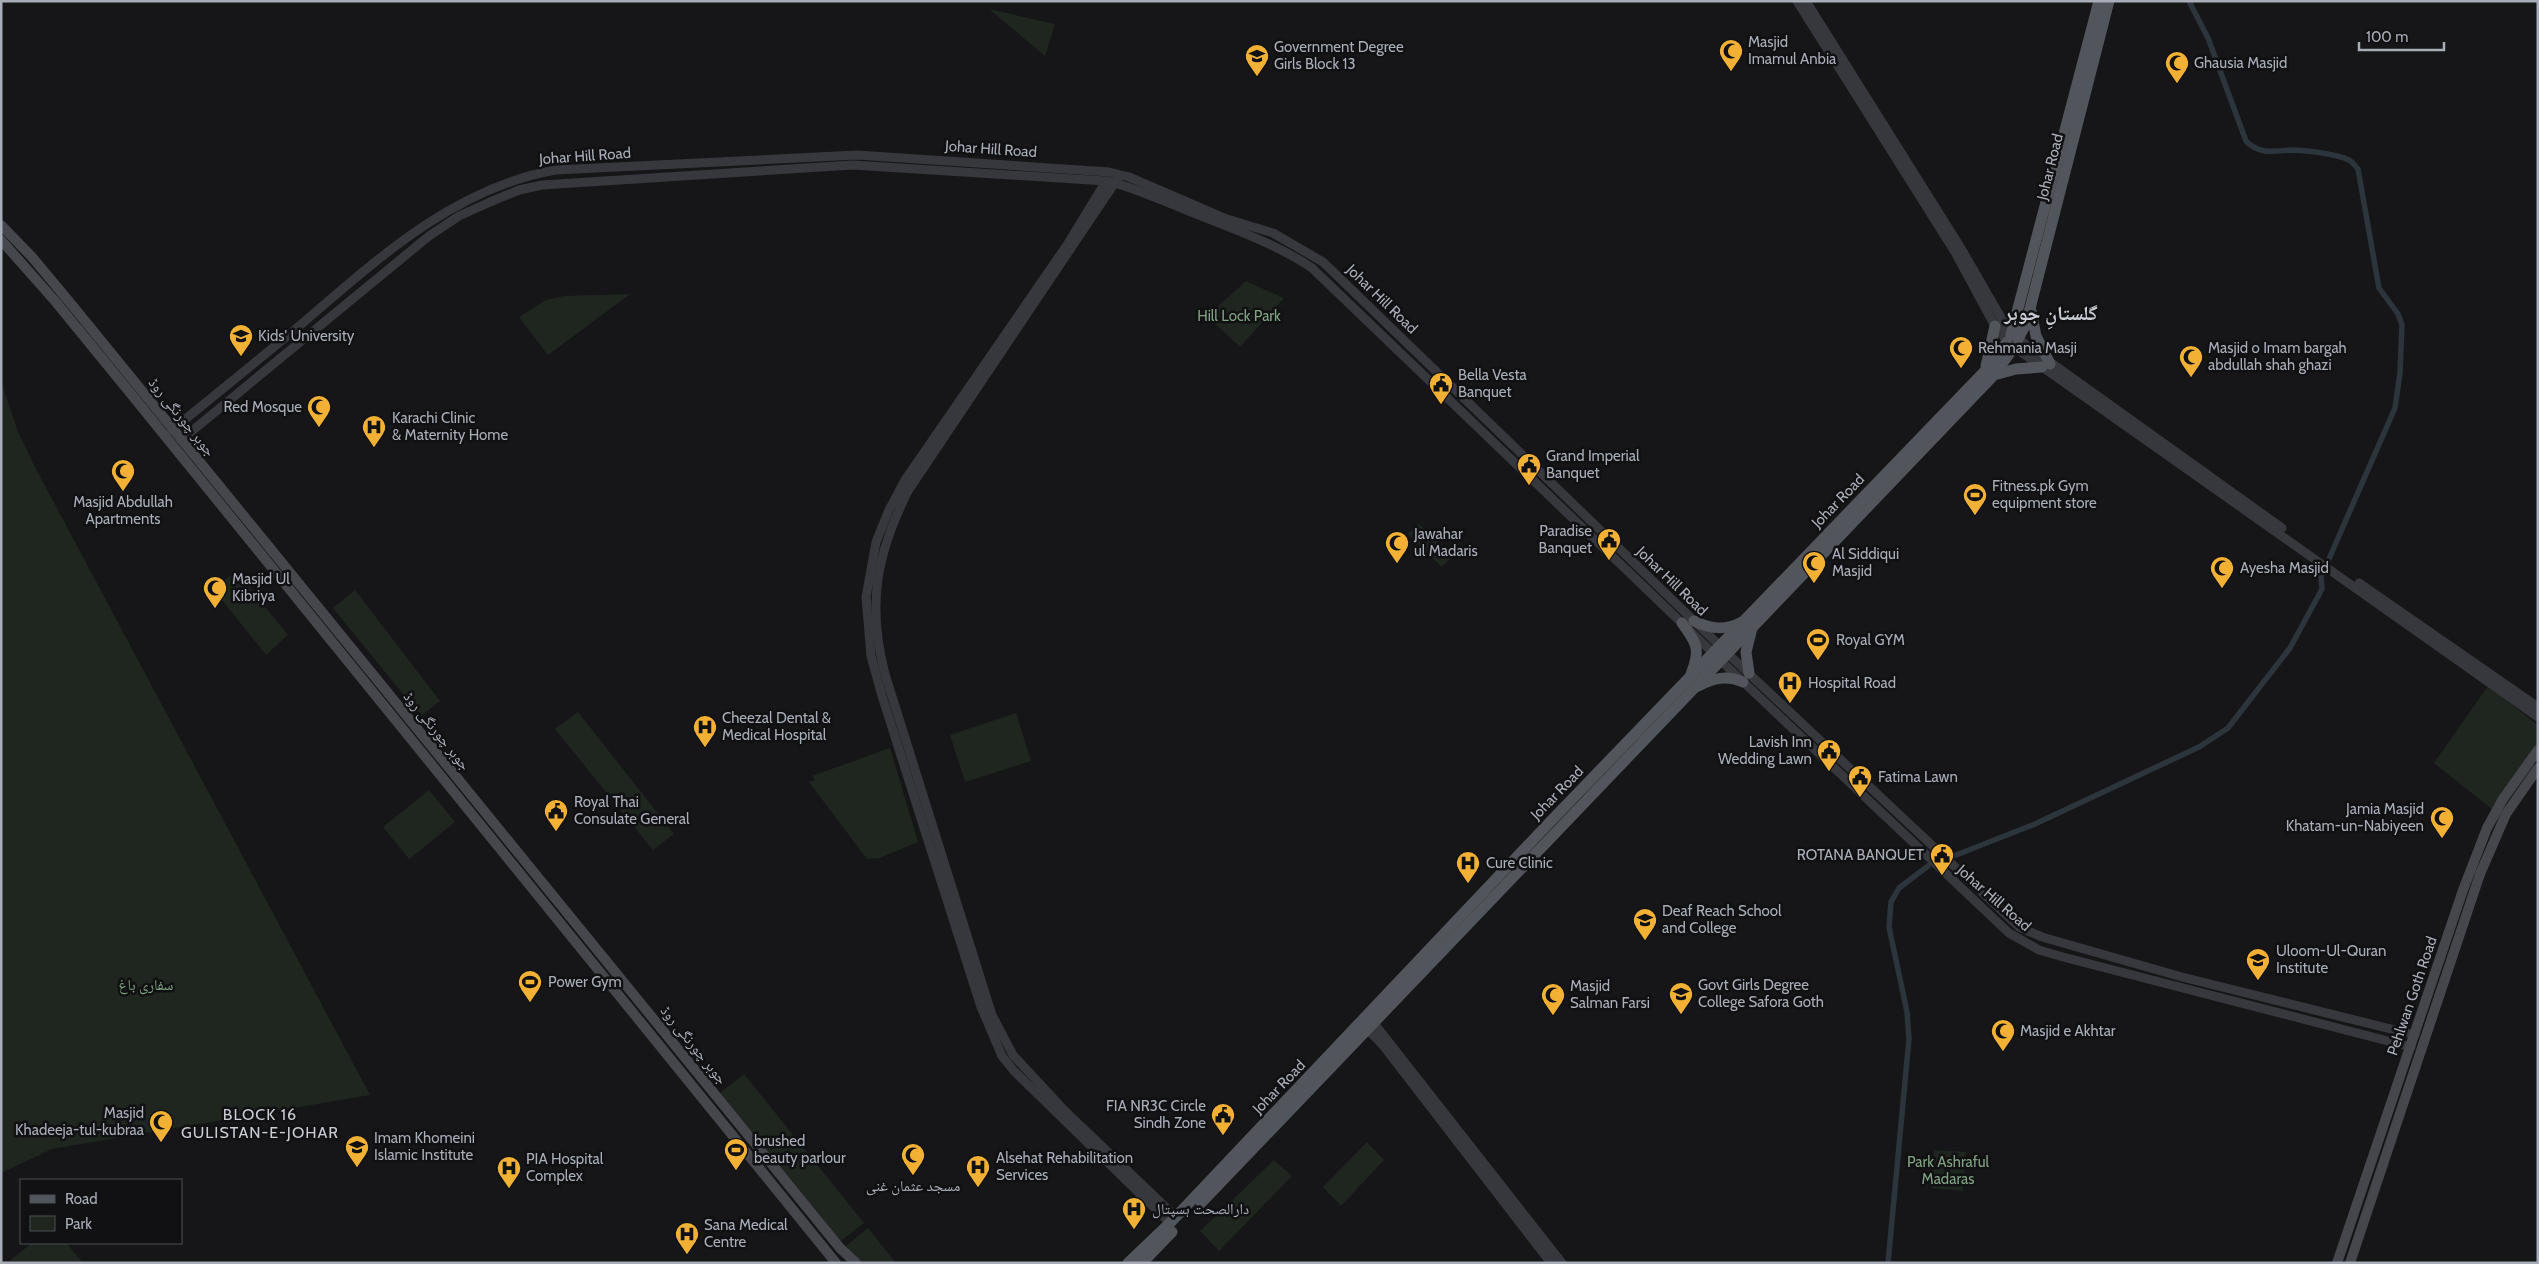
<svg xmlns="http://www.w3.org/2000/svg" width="2539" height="1264" viewBox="0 0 2539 1264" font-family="Cabin,'Noto Naskh Arabic',sans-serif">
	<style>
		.green { fill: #1e261f }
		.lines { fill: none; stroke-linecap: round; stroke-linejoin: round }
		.canal { stroke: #2c353c; stroke-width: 5.5 }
		.tertiary { stroke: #37383d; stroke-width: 9 }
		.secondary { stroke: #45474d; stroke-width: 10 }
		.primary { stroke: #53555c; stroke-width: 11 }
		.labels { text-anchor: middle; stroke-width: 5; stroke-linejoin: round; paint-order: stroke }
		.poi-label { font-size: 15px; fill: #a8adb8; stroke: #111113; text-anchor: start }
		.street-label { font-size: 15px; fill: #a8adb8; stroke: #111113 }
		.park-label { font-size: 15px; fill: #7fa381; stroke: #111113 }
		.neighbourhood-label { font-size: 16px; letter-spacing: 1px; fill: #c9ccd4; stroke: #111113 }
		.district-label { font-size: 20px; font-weight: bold; fill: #c9ccd4; stroke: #111113 }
	</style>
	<rect width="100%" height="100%" fill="#161618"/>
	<g class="green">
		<polygon points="989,9 1055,24 1045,56"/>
		<polygon points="1246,281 1284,298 1240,347 1207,316"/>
		<polygon points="630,294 548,355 519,317 546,300 564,296"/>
		<polygon points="1,381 18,432 36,469 370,1095 52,1149 1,1173"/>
		<polygon points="1419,524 1453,555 1442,567 1408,534"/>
		<polygon points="236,571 288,635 266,655 213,589"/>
		<polygon points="355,590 440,701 421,716 333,608"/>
		<polygon points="2488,686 2538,725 2538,748 2493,810 2434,763"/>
		<polygon points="578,712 674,834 653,850 555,729"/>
		<polygon points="1016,713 1031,761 965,782 950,735"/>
		<polygon points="890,748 918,842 879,858 867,859 809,782 815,780 812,776"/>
		<polygon points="429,790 455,822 409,859 383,827"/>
		<polygon points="744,1074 864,1223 841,1241 720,1093"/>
		<polygon points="1367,1142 1384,1160 1341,1206 1323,1187"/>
		<polygon points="1934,1150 1966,1152 1963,1191 1931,1188"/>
		<polygon points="1274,1160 1292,1176 1219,1251 1200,1231"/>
		<polygon points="868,1228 896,1263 859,1263 846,1246"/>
		<polygon points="32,1243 66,1243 83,1263 7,1263"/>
	</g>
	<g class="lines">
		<g class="canal">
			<path d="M1951,857l84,-33 164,-77 29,-19 62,-80 32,-59 -1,-12 74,-169 5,-35 2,-48 -4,-11 -19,-26 -21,-119c-3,-3 -5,-7 -9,-9 -12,-6 -45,-10 -58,-10 -18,1 -31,5 -45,-9l-38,-103 -19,-37"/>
			<polyline points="1888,1263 1909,1039 1907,1012 1889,927 1891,902 1899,888 1928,866"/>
		</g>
		<g class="tertiary">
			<polyline points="1797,1 1955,252 1995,326 2007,341"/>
			<polyline points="1806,1 1962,250 2011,335"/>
			<path d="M1118,178l-210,313c-32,64 -41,114 -23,183l107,341 21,40 52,56 111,106"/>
			<polyline points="1106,181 1067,245 905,480 889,510 876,542 866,597 871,656 882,696 981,1007 1002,1056 1014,1071 1170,1223"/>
			<polyline points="2018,339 2282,528"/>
			<polyline points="2014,347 2538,717"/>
			<path d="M172,430c42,-34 84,-68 126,-103 76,-65 156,-140 258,-157l301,-15 252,17 20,5 95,41 49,15 50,29 397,384"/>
			<path d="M181,440l248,-204 30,-20 31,-14 29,-12 23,-5 311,-20 253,16c25,5 49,17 73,26 43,18 95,35 133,61l401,385"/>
			<polyline points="2359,583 2538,707"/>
			<polyline points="1727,653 2019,927 2042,937 2182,977 2415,1035"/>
			<polyline points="1720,660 2009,933 2039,950 2063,957 2411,1047"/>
			<polyline points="1373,1022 1562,1263"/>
			<polyline points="1367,1029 1382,1044 1551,1263"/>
		</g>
		<g class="secondary">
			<polyline points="1,225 32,257 72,305 840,1248 856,1263"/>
			<polyline points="1,240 55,301 127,389 836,1263"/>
			<polyline points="2337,1263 2463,890 2487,828 2503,799 2538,750"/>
			<polyline points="2350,1263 2480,874 2506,814 2538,768"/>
		</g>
		<g class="primary">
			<polyline points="2031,311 2036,336 2050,364"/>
			<polyline points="2011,335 2099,1"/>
			<polyline points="2018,339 2026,324 2109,1"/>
			<polyline points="1986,366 1995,326"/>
			<polyline points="1994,375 2016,369 2042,367"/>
			<path d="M1694,621c16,8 31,10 48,1"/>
			<path d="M1682,623c15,20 19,27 9,51"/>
			<polyline points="1749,673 1746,652 1752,628"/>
			<path d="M1698,686c16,-8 28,-11 45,-4"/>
			<polyline points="1201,1203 1994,375 2014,347"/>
			<polyline points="1128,1263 1170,1223 1550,822 1984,372 2007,342"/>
			<polyline points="1142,1263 1172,1232"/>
		</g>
	</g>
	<defs>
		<g id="mosque-pin" transform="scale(1.25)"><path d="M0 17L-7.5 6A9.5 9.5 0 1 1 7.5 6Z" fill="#f2b134" stroke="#111113"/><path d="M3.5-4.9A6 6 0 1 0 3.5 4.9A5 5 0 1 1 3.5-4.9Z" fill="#111"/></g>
		<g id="university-pin" transform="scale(1.25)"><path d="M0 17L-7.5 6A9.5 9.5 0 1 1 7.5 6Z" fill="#f2b134" stroke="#111113"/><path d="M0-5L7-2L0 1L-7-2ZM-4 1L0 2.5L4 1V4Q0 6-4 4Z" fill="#111"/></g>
		<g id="civic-pin" transform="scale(1.25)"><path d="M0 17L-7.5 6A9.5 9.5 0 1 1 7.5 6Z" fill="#f2b134" stroke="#111113"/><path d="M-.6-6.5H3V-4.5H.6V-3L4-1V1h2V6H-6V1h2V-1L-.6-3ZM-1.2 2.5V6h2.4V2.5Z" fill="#111"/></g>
		<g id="hospital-pin" transform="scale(1.25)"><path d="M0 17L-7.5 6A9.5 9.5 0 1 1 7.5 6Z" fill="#f2b134" stroke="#111113"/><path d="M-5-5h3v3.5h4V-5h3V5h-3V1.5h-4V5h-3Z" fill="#111"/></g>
		<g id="stadium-pin" transform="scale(1.25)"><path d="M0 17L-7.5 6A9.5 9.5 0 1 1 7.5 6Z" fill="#f2b134" stroke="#111113"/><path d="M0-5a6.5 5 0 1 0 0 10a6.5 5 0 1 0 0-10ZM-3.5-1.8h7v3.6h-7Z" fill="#111"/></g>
	</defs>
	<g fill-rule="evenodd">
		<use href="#mosque-pin" x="1731" y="51"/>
		<use href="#university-pin" x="1257" y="56"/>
		<use href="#mosque-pin" x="2177" y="63"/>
		<use href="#university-pin" x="241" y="336"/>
		<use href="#mosque-pin" x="1961" y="348"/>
		<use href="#mosque-pin" x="2191" y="357"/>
		<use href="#civic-pin" x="1441" y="384"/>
		<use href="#mosque-pin" x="319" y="407"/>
		<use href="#hospital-pin" x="374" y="427"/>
		<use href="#civic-pin" x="1529" y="465"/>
		<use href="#mosque-pin" x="123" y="471"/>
		<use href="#stadium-pin" x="1975" y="495"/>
		<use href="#civic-pin" x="1609" y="540"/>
		<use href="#mosque-pin" x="1397" y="543"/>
		<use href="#mosque-pin" x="1814" y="563"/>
		<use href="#mosque-pin" x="2222" y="568"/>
		<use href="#mosque-pin" x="215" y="588"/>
		<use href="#stadium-pin" x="1818" y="640"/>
		<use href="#hospital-pin" x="1790" y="683"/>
		<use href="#hospital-pin" x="705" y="727"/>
		<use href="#civic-pin" x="1829" y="751"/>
		<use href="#civic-pin" x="1860" y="777"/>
		<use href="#civic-pin" x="556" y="811"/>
		<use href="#mosque-pin" x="2442" y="818"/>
		<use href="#civic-pin" x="1942" y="855"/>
		<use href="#hospital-pin" x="1468" y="863"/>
		<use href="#university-pin" x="1645" y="920"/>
		<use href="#university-pin" x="2258" y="960"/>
		<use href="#stadium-pin" x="530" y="982"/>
		<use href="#university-pin" x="1681" y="994"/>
		<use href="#mosque-pin" x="1553" y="995"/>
		<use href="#mosque-pin" x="2003" y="1031"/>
		<use href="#civic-pin" x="1223" y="1115"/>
		<use href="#mosque-pin" x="161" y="1122"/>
		<use href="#university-pin" x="357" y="1147"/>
		<use href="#stadium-pin" x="736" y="1150"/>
		<use href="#mosque-pin" x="913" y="1155"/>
		<use href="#hospital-pin" x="978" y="1167"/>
		<use href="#hospital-pin" x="509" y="1168"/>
		<use href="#hospital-pin" x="1134" y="1209"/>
		<use href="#hospital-pin" x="687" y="1234"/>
	</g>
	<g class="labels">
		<g class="poi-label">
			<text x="1748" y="47">Masjid<tspan x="1748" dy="17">Imamul Anbia</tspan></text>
			<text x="1274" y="52">Government Degree<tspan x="1274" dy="17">Girls Block 13</tspan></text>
			<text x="2194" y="68">Ghausia Masjid</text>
			<text x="258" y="341">Kids' University</text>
			<text x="1978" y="353">Rehmania Masji</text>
			<text x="2208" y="353">Masjid o Imam bargah<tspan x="2208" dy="17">abdullah shah ghazi</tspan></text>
			<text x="1458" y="380">Bella Vesta<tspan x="1458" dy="17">Banquet</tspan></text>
			<text x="302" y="412" text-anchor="end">Red Mosque</text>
			<text x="392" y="423">Karachi Clinic<tspan x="392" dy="17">&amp; Maternity Home</tspan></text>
			<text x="1546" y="461">Grand Imperial<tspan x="1546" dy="17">Banquet</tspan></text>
			<text x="1992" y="491">Fitness.pk Gym<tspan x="1992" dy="17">equipment store</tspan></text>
			<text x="123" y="507" text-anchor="middle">Masjid Abdullah<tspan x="123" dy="17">Apartments</tspan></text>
			<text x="1592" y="536" text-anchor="end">Paradise<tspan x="1592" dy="17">Banquet</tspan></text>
			<text x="1414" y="539">Jawahar<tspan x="1414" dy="17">ul Madaris</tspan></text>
			<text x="1832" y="559">Al Siddiqui<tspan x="1832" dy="17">Masjid</tspan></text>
			<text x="2240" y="573">Ayesha Masjid</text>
			<text x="232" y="584">Masjid Ul<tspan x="232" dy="17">Kibriya</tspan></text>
			<text x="1836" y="645">Royal GYM</text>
			<text x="1808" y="688">Hospital Road</text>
			<text x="722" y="723">Cheezal Dental &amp;<tspan x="722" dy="17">Medical Hospital</tspan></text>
			<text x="1812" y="747" text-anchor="end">Lavish Inn<tspan x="1812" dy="17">Wedding Lawn</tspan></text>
			<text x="1878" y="782">Fatima Lawn</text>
			<text x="574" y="807">Royal Thai<tspan x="574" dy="17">Consulate General</tspan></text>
			<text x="2424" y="814" text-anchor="end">Jamia Masjid<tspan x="2424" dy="17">Khatam-un-Nabiyeen</tspan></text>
			<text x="1924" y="860" text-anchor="end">ROTANA BANQUET</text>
			<text x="1486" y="868">Cure Clinic</text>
			<text x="1662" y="916">Deaf Reach School<tspan x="1662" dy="17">and College</tspan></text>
			<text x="2276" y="956">Uloom-Ul-Quran<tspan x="2276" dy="17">Institute</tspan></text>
			<text x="548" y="987">Power Gym</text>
			<text x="1698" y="990">Govt Girls Degree<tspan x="1698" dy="17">College Safora Goth</tspan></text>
			<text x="1570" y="991">Masjid<tspan x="1570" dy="17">Salman Farsi</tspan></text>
			<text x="2020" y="1036">Masjid e Akhtar</text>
			<text x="1206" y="1111" text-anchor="end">FIA NR3C Circle<tspan x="1206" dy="17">Sindh Zone</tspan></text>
			<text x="144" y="1118" text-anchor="end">Masjid<tspan x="144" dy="17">Khadeeja-tul-kubraa</tspan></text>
			<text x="374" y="1143">Imam Khomeini<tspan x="374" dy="17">Islamic Institute</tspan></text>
			<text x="754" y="1146">brushed<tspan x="754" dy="17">beauty parlour</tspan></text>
			<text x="996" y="1163">Alsehat Rehabilitation<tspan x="996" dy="17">Services</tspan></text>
			<text x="526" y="1164">PIA Hospital<tspan x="526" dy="17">Complex</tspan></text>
			<text x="913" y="1191" text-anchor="middle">مسجد عثمان غنی</text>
			<text x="1152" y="1214">دارالصحت ہسپتال</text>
			<text x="704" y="1230">Sana Medical<tspan x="704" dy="17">Centre</tspan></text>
		</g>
		<g class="street-label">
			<text transform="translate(991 149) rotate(4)" y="5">Johar Hill Road</text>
			<text transform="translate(585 156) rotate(-4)" y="5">Johar Hill Road</text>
			<text transform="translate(2050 167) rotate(-76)" y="5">Johar Road</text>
			<text transform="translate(1382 299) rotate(44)" y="5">Johar Hill Road</text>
			<text transform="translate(182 417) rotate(51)" y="5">جوہر چورنگی روڈ</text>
			<text transform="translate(1838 501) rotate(-46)" y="5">Johar Road</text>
			<text transform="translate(1672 581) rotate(44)" y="5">Johar Hill Road</text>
			<text transform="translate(437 731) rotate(51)" y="5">جوہر چورنگی روڈ</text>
			<text transform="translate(1557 793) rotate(-46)" y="5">Johar Road</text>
			<text transform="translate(1994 898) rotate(41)" y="5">Johar Hill Road</text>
			<text transform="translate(2412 996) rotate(-71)" y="5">Pehlwan Goth Road</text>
			<text transform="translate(694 1045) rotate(51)" y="5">جوہر چورنگی روڈ</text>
			<text transform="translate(1279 1087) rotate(-46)" y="5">Johar Road</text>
		</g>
		<g class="park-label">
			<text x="1239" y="321">Hill Lock Park</text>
			<text x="146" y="990">سفاری باغ</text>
			<text x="1948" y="1167">Park Ashraful<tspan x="1948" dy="17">Madaras</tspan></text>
		</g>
		<g class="neighbourhood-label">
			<text x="260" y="1120">BLOCK 16<tspan x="260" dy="18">GULISTAN-E-JOHAR</tspan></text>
		</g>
		<g class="district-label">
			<text x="2051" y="320">گلستانِ جوہر</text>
		</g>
	</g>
	<rect width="2539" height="1264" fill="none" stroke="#a8adb8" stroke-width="5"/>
	<rect x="20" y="1179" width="162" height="65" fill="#111113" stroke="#4d4f55"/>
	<rect x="30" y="1195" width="25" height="8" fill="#53555c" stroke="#4d4f55"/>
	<text x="65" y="1204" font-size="15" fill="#a8adb8">Road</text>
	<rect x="30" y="1216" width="25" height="15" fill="#1e261f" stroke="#4d4f55"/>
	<text x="65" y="1229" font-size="15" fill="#a8adb8">Park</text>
	<path d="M2359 42v8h85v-8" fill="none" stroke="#a8adb8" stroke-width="2.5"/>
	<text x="2366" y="42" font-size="15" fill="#a8adb8" stroke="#111113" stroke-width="4" paint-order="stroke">100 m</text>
</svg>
